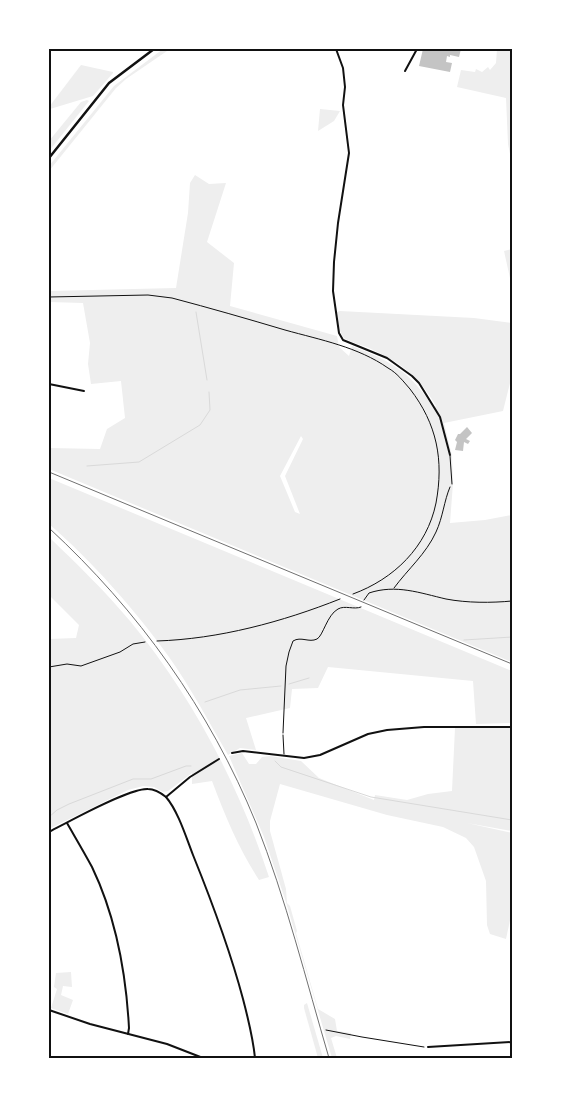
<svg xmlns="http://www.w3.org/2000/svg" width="561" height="1107" viewBox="0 0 561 1107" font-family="Merriweather,serif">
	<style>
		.green { fill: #eee; fill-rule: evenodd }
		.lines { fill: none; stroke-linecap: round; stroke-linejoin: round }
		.stream { stroke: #d9d9d9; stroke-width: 1 }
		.building { fill: #c4c4c4 }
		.path { stroke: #111; stroke-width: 1 }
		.service { stroke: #111; stroke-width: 1 }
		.minor { stroke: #111; stroke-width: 2 }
		.tertiary { stroke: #111; stroke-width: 2.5 }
		.rail { stroke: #707070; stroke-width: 1 }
		.neatline { fill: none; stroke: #111; stroke-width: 2 }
	</style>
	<rect width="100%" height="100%" fill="#fff"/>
	<g class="green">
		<polygon points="163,49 167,51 126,79 116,88 49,171 49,166 114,86"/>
		<polygon points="497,49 512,49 512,164 508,144 506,98 457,87 461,70 475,72 476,69 482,72 488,67 490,70 496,63"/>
		<polygon points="81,65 113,72 113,73 93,96 50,109 49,107"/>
		<polygon points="87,100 89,101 49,151 49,141 81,102"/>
		<polygon points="320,109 340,111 334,121 318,131"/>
		<path d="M195,175l14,9 17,-1 -19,59 27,21 -4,43 107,30 2,11 10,9 3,-10c41,16 57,25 82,62l2,-2c-17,-30 -36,-44 -67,-58 -5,-2 -21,-7 -25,-10 -5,-6 -7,-19 -7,-26l3,-1 134,7 38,5v52l-9,36 -59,12 8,33 1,27 -3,40 35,-3 27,-5v147l-463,-193v-21l51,1 7,-20 18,-11 -4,-37 -30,3 -3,-20 2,-21 -7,-40 -34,-1v-11l127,-3 12,-75 2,-30zM301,436l2,3 -18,37 15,38 -5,-2 -15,-36z"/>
		<polygon points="512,249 512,287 504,251"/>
		<path d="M49,478l463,193v52l-36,1 -3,-43 -145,-14 -10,21 -26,1 -2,19 -44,10 10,32 -16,-2 -12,7c-19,-33 -37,-67 -59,-98 -33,-46 -77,-96 -120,-133z"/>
		<path d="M49,537c28,27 56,54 81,84 62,75 109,164 139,256l-10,3c-20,-31 -34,-64 -47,-99l-20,3v-11l-24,18 -5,1 -9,-5 -11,-1 -15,4 -79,39v-190l27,-1 3,-13 -30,-30z"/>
		<polygon points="512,727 512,831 467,823 512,833 512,911 506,939 490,934 487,925 486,881 474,847 466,838 443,827 387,815 280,784 270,821 270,831 286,889 287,903 290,906 297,931 296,933 318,1009 335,1019 337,1031 351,1033 350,1039 336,1036 331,1038 337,1058 332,1058 285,899 264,837 229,756 242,753 249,764 256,764 262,757 270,756 301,761 319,778 374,800 375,795 407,800 428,794 452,791 455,728"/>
		<polygon points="71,972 72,987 63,986 61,995 73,1000 68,1014 51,1008 57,989 54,987 56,973"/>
		<polygon points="307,1003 323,1058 318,1058 304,1008 304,1005"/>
	</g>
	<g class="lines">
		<g class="stream">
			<polyline points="196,312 207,380"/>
			<polyline points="87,466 139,462 200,425 210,410 209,392"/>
			<polyline points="464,640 512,637"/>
			<polyline points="289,684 309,678"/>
			<polyline points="205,702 240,690 281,686"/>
			<polyline points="275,761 281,767 371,797 512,820"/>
			<polyline points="49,817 57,810 69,804 133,779 151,779 186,766 191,766"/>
		</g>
	</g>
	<g class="building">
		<polygon points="423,49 461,49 459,57 450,55 450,57 447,56 446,62 452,63 450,72 419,66"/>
		<polygon points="467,427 472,433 466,439 470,441 468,444 464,442 463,451 455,450 457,442 455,440 458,434 460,434"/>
	</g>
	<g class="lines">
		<g class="path">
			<path d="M49,297l99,-2 24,3c38,10 76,21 113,32 36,10 73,17 103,38 9,5 15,13 22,21 27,35 34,71 26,114 -9,44 -42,76 -83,91"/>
			<path d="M394,588c14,-19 32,-34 42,-56 7,-15 8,-31 14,-45"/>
			<path d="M364,600l5,-7c27,-9 51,0 77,6 21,4 45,4 66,2"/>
			<path d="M157,641c62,-2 125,-19 183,-42"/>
			<polyline points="49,667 67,664 81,666 120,652 133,644 145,642"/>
			<path d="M283,733l3,-67 3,-14 4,-11c8,-5 16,2 24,-2 6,-3 10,-24 21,-30 7,-4 16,1 23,-2"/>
			<polyline points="326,1030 362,1037 424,1047"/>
		</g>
		<g class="service">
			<polyline points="450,456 452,484"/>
			<polyline points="283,735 284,754"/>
		</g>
		<g class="minor">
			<polyline points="336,49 343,68 345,87 343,105 349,153 338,223 334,262 333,291 339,333 343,340 387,358 412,376 419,383 440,417 450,455"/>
			<polyline points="405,71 417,49"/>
			<polyline points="49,384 84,391"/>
			<polyline points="232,753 243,751 304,758 320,755 368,734 387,730 424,727 512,727"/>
			<path d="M166,797c12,14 20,40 27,58 19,47 37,95 50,144 5,19 10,39 12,59"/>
			<path d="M67,823c8,14 17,29 25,44 24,50 34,105 37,161l-1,6"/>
			<path d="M49,832c19,-10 80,-44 99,-43 7,0 13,4 18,8l24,-20 29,-18"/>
			<polyline points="49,1010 90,1024 167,1044 203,1058"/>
			<polyline points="428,1047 512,1042"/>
		</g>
		<polyline class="tertiary" points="49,158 109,83 154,49"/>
		<g class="rail">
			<polyline points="49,472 512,664"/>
			<path d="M49,528c89,82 161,182 207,295 30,76 50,157 73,235"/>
		</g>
	</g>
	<rect width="561" height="1107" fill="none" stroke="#ffffff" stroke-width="100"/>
	<rect x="50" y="50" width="461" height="1007" class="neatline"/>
</svg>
